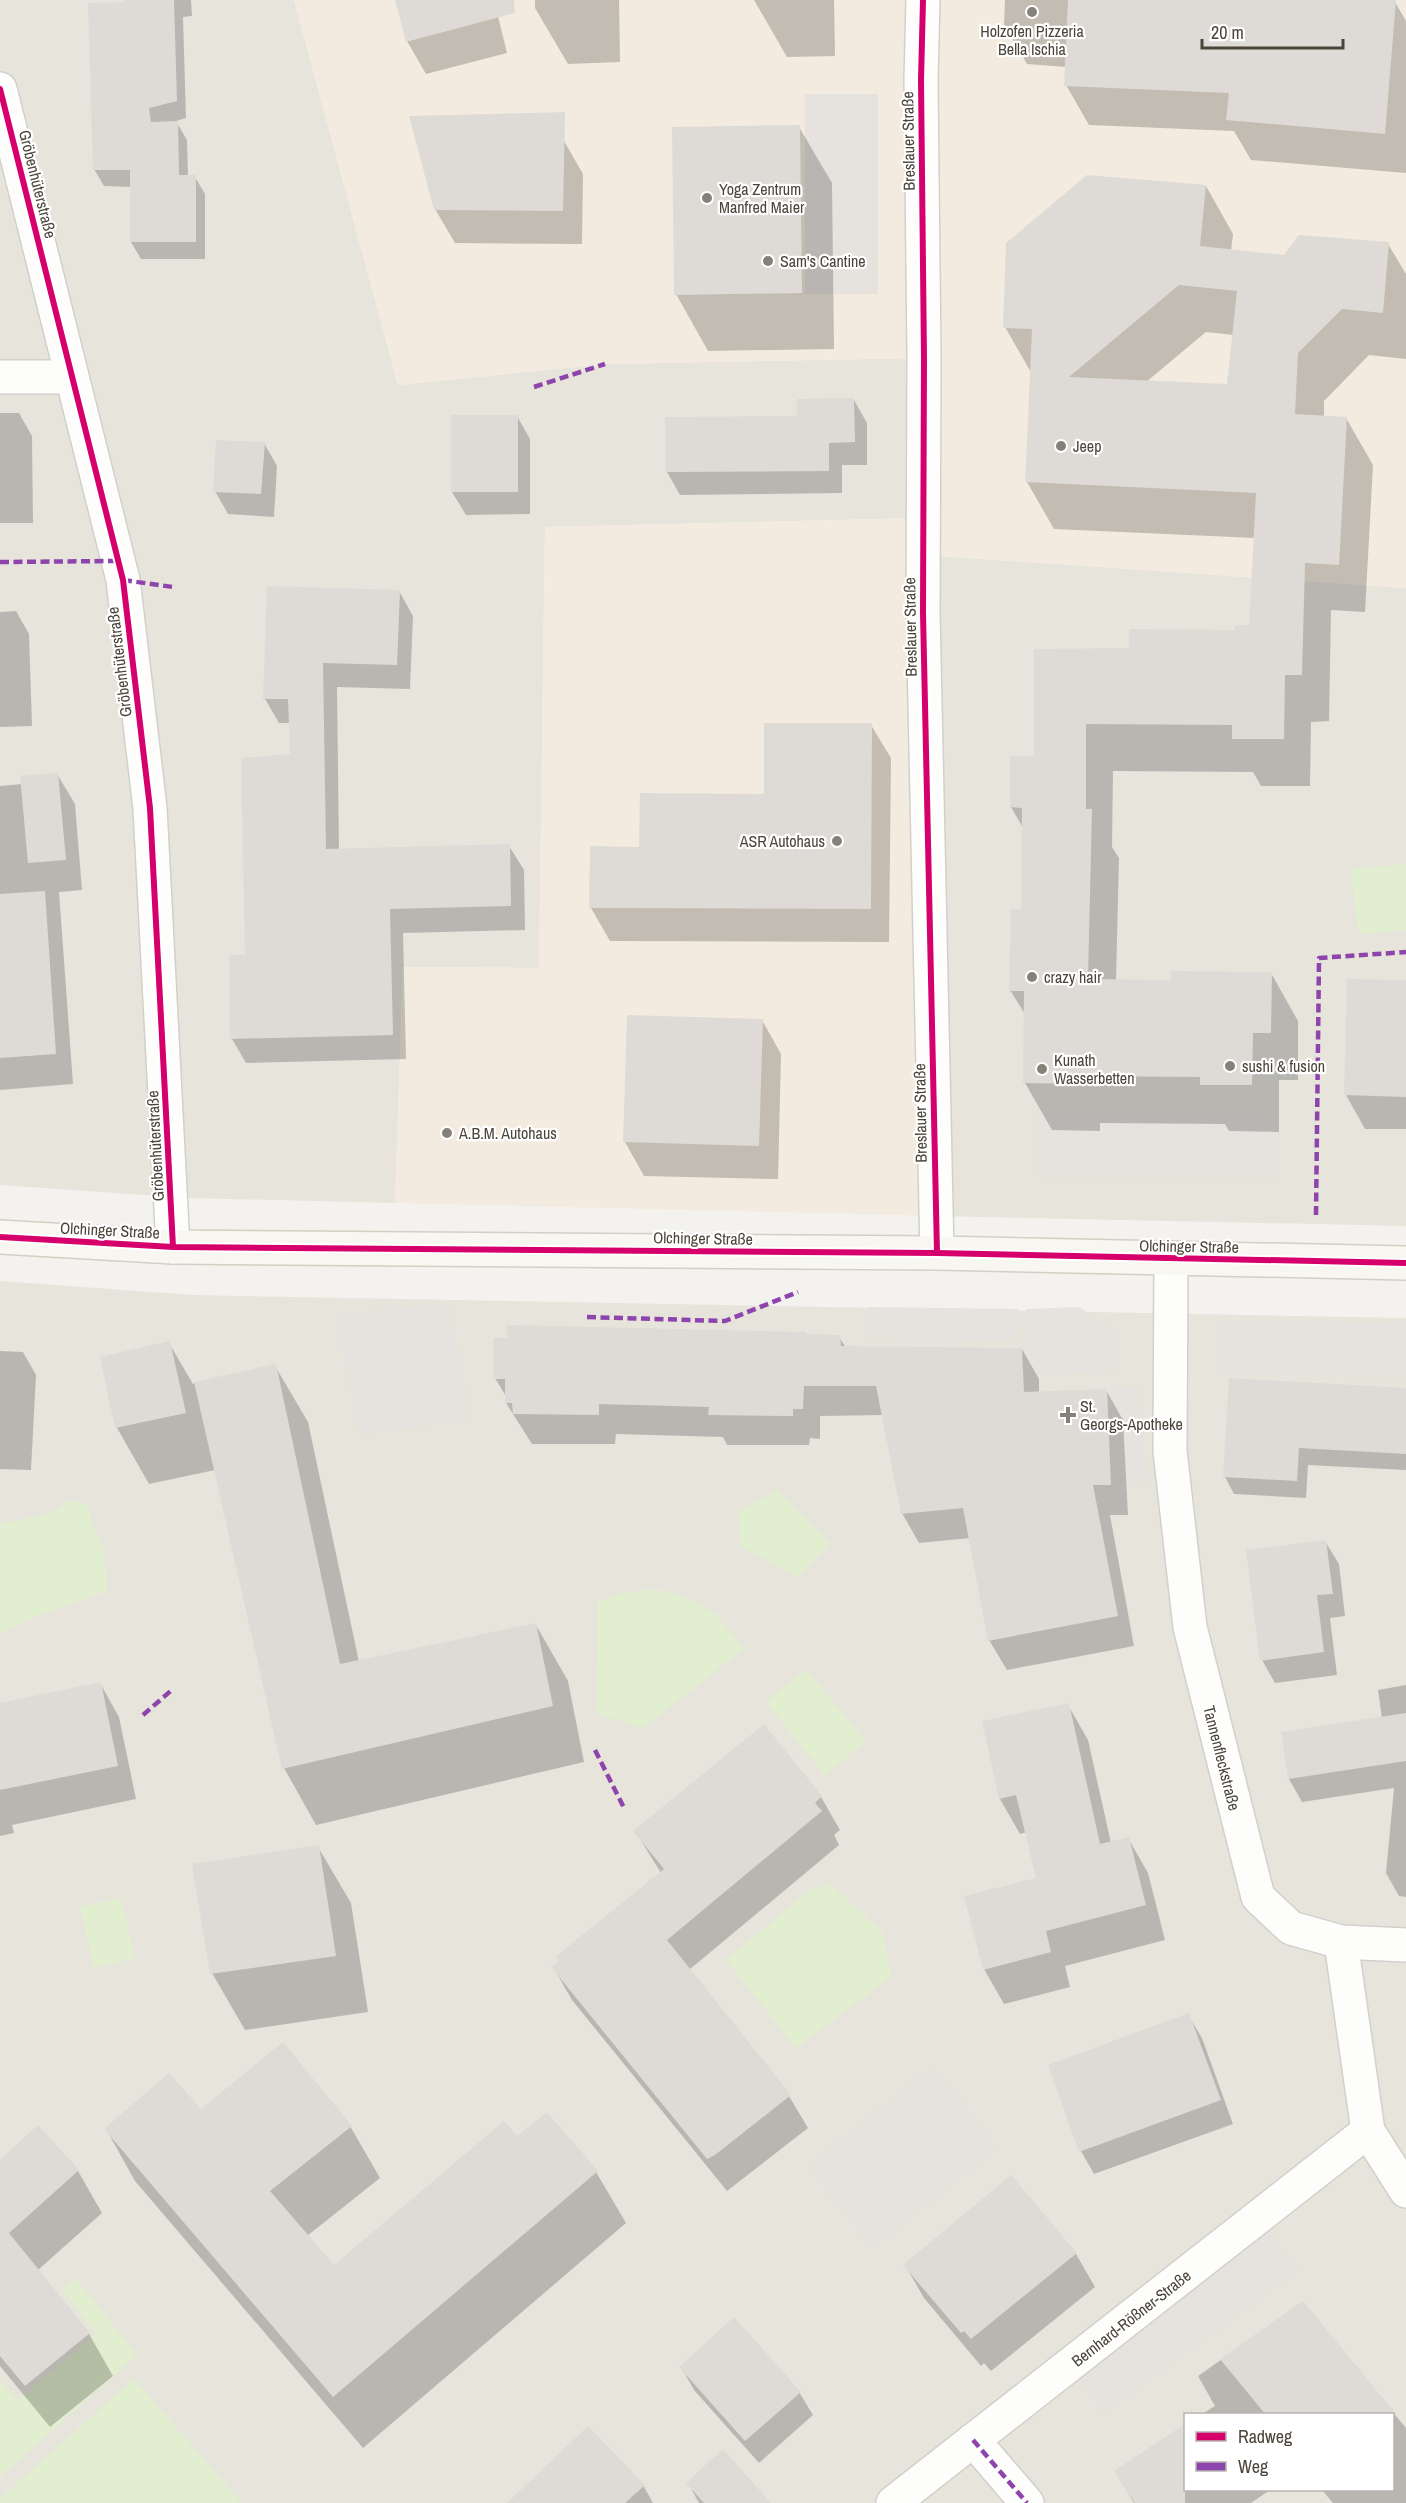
<svg xmlns="http://www.w3.org/2000/svg" width="1406" height="2503" viewBox="0 0 1406 2503" font-family="'Archivo Narrow',sans-serif">
	<style>
		.residential { fill: #e7e4dc; fill-rule: evenodd }
		.commercial { fill: #f3ebdf }
		.green { fill: #e1eecf }
		.parking { fill: #e6e3df }
		.shadow { fill: #0003; fill-rule: evenodd }
		.building { fill: #dedbd6; fill-rule: evenodd }
		.lines { fill: none; stroke-linecap: round; stroke-linejoin: round }
		.minor-casing { stroke: #d2d0cb; stroke-width: 36 }
		.secondary-casing { stroke: #d3cfc5; stroke-width: 36 }
		.minor { stroke: #fdfdfc; stroke-width: 33 }
		.secondary { stroke: #f7f6f1; stroke-width: 33 }
		.quiet { stroke: #8e44ad; stroke-width: 4.5; stroke-dasharray: 9 4.5; stroke-linecap: butt }
		.cycleway-casing { stroke: #fff; stroke-width: 10 }
		.cycleway { stroke: #d6006c; stroke-width: 6 }
		.poi-dot { fill: #868178; stroke: #fff; stroke-width: 2 }
		.labels { text-anchor: middle; stroke-width: 4.5; stroke-linejoin: round; paint-order: stroke }
		.poi-label { font-size: 16px; fill: #4b4439; stroke: #fff; text-anchor: start }
		.street-label { font-size: 16px; fill: #4b4439; stroke: #fff }
	</style>
	<rect width="100%" height="100%" fill="#f4f2ee"/>
	<g class="residential">
		<polygon points="0,0 294,0 398,385 605,364 924,358 923,518 545,527 539,968 403,967 395,1203 188,1198 0,1185"/>
		<polygon points="923,555 1406,588 1406,1226 936,1216"/>
		<path d="M0,1281l193,14 1213,23v1185h-1406zM1186,2414h206v76h-206z"/>
	</g>
	<polygon class="commercial" points="294,0 1406,0 1406,588 923,555 936,1216 395,1203 403,967 539,968 545,527 922,518 924,358 605,364 398,385"/>
	<g class="green">
		<polygon points="1406,864 1406,930 1359,934 1350,869"/>
		<polygon points="777,1490 830,1543 798,1577 740,1546 739,1512"/>
		<polygon points="69,1500 88,1505 91,1521 103,1546 107,1591 37,1616 0,1634 0,1524 52,1513"/>
		<polygon points="654,1589 686,1597 717,1615 744,1649 643,1728 596,1714 598,1602 619,1594"/>
		<polygon points="806,1669 866,1742 825,1775 766,1702"/>
		<polygon points="831,1884 883,1933 891,1977 796,2048 726,1960 811,1889"/>
		<polygon points="121,1898 135,1958 94,1968 80,1907"/>
		<polygon points="76,2278 137,2355 0,2477 0,2380 18,2400 96,2334 62,2289"/>
		<polygon points="134,2379 242,2503 0,2503 0,2498"/>
	</g>
	<g class="parking">
		<rect x="805" y="94" width="73" height="200"/>
		<polygon points="1039,1114 1275,1115 1274,1178 1038,1177"/>
		<polygon points="449,1304 470,1419 361,1434 336,1314"/>
		<polygon points="868,1307 1018,1309 1017,1340 867,1338"/>
		<polygon points="1079,1307 1114,1333 1121,1369 1031,1375 1026,1309"/>
		<polygon points="1219,1321 1406,1325 1406,1378 1217,1374"/>
		<polygon points="1140,1387 1146,1482 1115,1483 1110,1389"/>
		<polygon points="933,2067 997,2148 873,2246 809,2166"/>
		<polygon points="1266,2229 1298,2270 1104,2414 1073,2372"/>
	</g>
	<g class="shadow">
		<polygon points="125,0 191,0 192,16 183,17 186,118 176,121 187,140 188,177 195,177 205,194 205,259 141,259 131,242 131,187 104,186 94,169"/>
		<polygon points="397,0 494,0 507,53 426,74 407,41"/>
		<polygon points="535,0 619,0 620,62 568,64 535,8"/>
		<polygon points="754,0 834,0 835,56 787,57"/>
		<polygon points="1005,0 1366,0 1395,2 1406,21 1406,173 1251,160 1234,131 1089,125 1066,85 1066,67 1027,64 1004,24"/>
		<polygon points="799,127 832,183 834,349 708,351 676,294"/>
		<polygon points="564,141 583,174 582,244 455,243 435,209"/>
		<path d="M1206,186l27,48 -2,17 54,6 103,-13 18,30v85l-37,-4 -45,46v16l22,1 27,47 -8,147 -34,-2 -2,111 -18,1 -1,64h-49l-8,-14 -140,-1 -1,76 7,11 -3,123h56l99,-8 27,48v59h-19v52l-50,-1 -4,-7 -125,-1v8l-48,-1 -27,-47 1,-67 -16,-26 12,-80 1,-82 -12,-21 24,-50 95,-108 106,-18 14,-5 5,-88 -201,-9 -27,-47 5,-108 -27,-47zM1206,332l28,3 -5,51 -83,-4z"/>
		<polygon points="854,400 867,423 867,465 842,465 842,493 680,495 667,472 666,418 798,417"/>
		<polygon points="0,413 19,413 32,436 33,523 0,523"/>
		<polygon points="517,416 530,439 530,514 466,515 452,492"/>
		<polygon points="264,443 277,466 274,517 228,514 215,491"/>
		<polygon points="399,591 413,616 410,689 337,687 339,850 509,846 524,870 525,930 403,933 406,1059 246,1063 232,1039 246,956 292,755 290,723 279,723 265,699"/>
		<polygon points="16,611 29,634 32,726 0,727 0,612"/>
		<polygon points="871,725 891,758 889,942 610,941 591,908 641,848 765,795"/>
		<polygon points="57,774 75,804 82,890 59,892 73,1084 0,1090 0,786 22,784"/>
		<polygon points="1406,982 1406,1129 1365,1129 1346,1095"/>
		<polygon points="628,1017 762,1020 781,1054 778,1179 644,1176 625,1142"/>
		<polygon points="805,1333 806,1336 839,1337 846,1348 1022,1349 1039,1379 1039,1393 1106,1390 1123,1420 1128,1515 1110,1515 1134,1646 1007,1670 989,1640 970,1538 919,1543 902,1513 883,1415 820,1416 820,1439 810,1438 809,1445 727,1445 723,1437 616,1434 615,1444 532,1444 506,1403 507,1398 495,1378"/>
		<polygon points="169,1343 193,1384 275,1366 308,1422 359,1662 536,1625 568,1681 584,1762 316,1825 284,1768 215,1470 149,1484 117,1428"/>
		<polygon points="0,1351 23,1352 36,1375 31,1470 0,1469"/>
		<polygon points="1406,1389 1406,1470 1308,1465 1306,1498 1234,1494 1225,1477"/>
		<polygon points="1325,1541 1339,1564 1345,1616 1330,1618 1337,1675 1275,1683 1262,1660"/>
		<polygon points="100,1683 119,1717 136,1799 12,1825 14,1833 0,1836 0,1704"/>
		<polygon points="1406,1685 1406,1897 1399,1896 1386,1873 1394,1788 1302,1802 1289,1779 1282,1733 1382,1718 1378,1690"/>
		<polygon points="1068,1705 1088,1740 1111,1843 1128,1838 1148,1873 1165,1940 1065,1966 1070,1987 1004,2004 984,1969 1038,1879 1027,1832 1020,1834 1000,1799"/>
		<polygon points="764,1726 821,1797 840,1830 834,1835 839,1845 689,1970 789,2096 808,2128 727,2191 572,2000 553,1967 661,1873 635,1831"/>
		<polygon points="318,1847 351,1903 368,2012 245,2030 212,1973"/>
		<polygon points="1188,2015 1202,2038 1233,2124 1094,2174 1081,2151"/>
		<polygon points="200,2112 350,2126 380,2178 307,2236 334,2267 517,2138 596,2172 626,2223 363,2448 135,2181 106,2129"/>
		<polygon points="38,2128 78,2171 102,2213 38,2270 89,2334 113,2376 50,2427 0,2366 0,2162"/>
		<polygon points="1076,2254 1095,2287 991,2371 984,2363 981,2366 924,2298 905,2265"/>
		<polygon points="1302,2303 1406,2428 1406,2503 1333,2503 1322,2490 1392,2490 1392,2414 1202,2414 1215,2406 1198,2376"/>
		<polygon points="681,2367 799,2392 813,2415 759,2463 694,2390"/>
		<polygon points="1186,2426 1186,2490 1270,2490 1251,2503 1134,2503 1116,2472"/>
		<polygon points="688,2483 765,2503 699,2503"/>
		<polygon points="643,2485 653,2503 518,2503"/>
	</g>
	<g class="building">
		<polygon points="124,0 174,0 177,101 149,108 151,122 178,121 179,175 196,175 196,242 130,242 130,170 93,170 88,3 124,2"/>
		<polygon points="395,0 514,0 515,13 406,42"/>
		<polygon points="1068,0 1396,0 1385,134 1226,120 1229,93 1064,86"/>
		<polygon points="565,112 563,211 434,210 409,116"/>
		<polygon points="800,125 802,293 674,295 672,127"/>
		<path d="M1087,175l119,10 -6,61 84,9 15,-20 90,7 -6,71 -41,-4 -44,44 -3,61 52,3 -8,148 -34,-2 -3,112h-17l-1,64h-52v-14l-146,-1v85h6l-4,170 83,1v-9l101,1 -1,61h-18l-1,52h-52v-8l-126,-1v8l-51,-1 1,-92h-15l2,-82h10l1,-101 -12,-1v-51h24v-107l95,-1v-19l105,1v-5h15l7,-132 -231,-11 7,-153 -29,-1 3,-85zM1179,285l58,6 -10,93 -158,-7z"/>
		<polygon points="854,398 855,442 829,443 829,471 666,472 665,417 797,416 797,399"/>
		<rect x="451" y="415" width="67" height="77"/>
		<polygon points="216,440 265,442 261,494 213,492"/>
		<polygon points="267,586 400,590 397,665 323,663 326,849 510,844 511,906 390,909 393,1035 230,1039 229,955 245,955 241,758 290,754 288,699 263,699"/>
		<polygon points="764,723 872,723 871,909 589,908 590,846 639,847 640,793 764,794"/>
		<polygon points="58,773 66,860 28,863 20,776"/>
		<polygon points="45,891 56,1054 0,1058 0,894"/>
		<polygon points="1347,979 1406,980 1406,1097 1344,1095"/>
		<polygon points="627,1015 763,1019 759,1146 623,1142"/>
		<polygon points="507,1325 806,1332 805,1334 840,1335 841,1346 1022,1348 1024,1392 1107,1389 1111,1485 1093,1485 1118,1616 988,1641 963,1508 901,1514 876,1386 804,1386 803,1409 793,1409 793,1416 708,1415 709,1407 599,1404 599,1415 513,1414 512,1403 505,1403 505,1379 493,1379 494,1338 507,1338"/>
		<polygon points="170,1341 186,1413 115,1428 100,1357"/>
		<polygon points="276,1364 340,1664 536,1623 553,1706 282,1769 194,1382"/>
		<polygon points="1229,1378 1406,1388 1406,1454 1299,1448 1297,1481 1223,1477"/>
		<polygon points="1326,1540 1333,1594 1317,1595 1324,1652 1260,1661 1246,1550"/>
		<polygon points="101,1682 118,1766 0,1790 0,1703"/>
		<polygon points="1069,1703 1100,1844 1129,1837 1146,1905 1046,1931 1051,1952 983,1970 964,1896 1036,1878 1016,1795 999,1799 982,1721"/>
		<polygon points="1406,1713 1406,1761 1288,1779 1281,1732"/>
		<polygon points="764,1724 822,1796 815,1803 822,1811 667,1940 791,2095 715,2155 707,2159 551,1967 559,1961 556,1956 664,1869 633,1831"/>
		<polygon points="319,1845 336,1956 210,1974 192,1864"/>
		<polygon points="1189,2013 1221,2100 1079,2152 1048,2065"/>
		<polygon points="283,2042 352,2126 270,2191 334,2265 504,2121 517,2136 547,2112 598,2171 333,2397 104,2129 169,2073 201,2109"/>
		<polygon points="38,2125 79,2170 9,2233 90,2333 25,2386 0,2356 0,2160"/>
		<polygon points="1011,2175 1077,2253 971,2339 964,2331 961,2333 903,2265"/>
		<polygon points="1303,2301 1397,2415 1266,2415 1220,2359"/>
		<polygon points="734,2317 801,2392 745,2441 679,2367"/>
		<polygon points="1185,2424 1185,2503 1135,2503 1114,2471"/>
		<polygon points="588,2426 645,2485 625,2503 507,2503"/>
		<polygon points="723,2449 771,2503 704,2503 686,2483"/>
	</g>
	<g class="lines">
		<g class="minor-casing">
			<g id="minor">
				<polyline points="923,0 921,80 924,358 923,613 937,1253"/>
				<polyline points="0,89 123,580 150,808 173,1247"/>
				<polyline points="0,377 71,377"/>
				<polyline points="1171,1259 1170,1451 1190,1627 1258,1897 1291,1928 1341,1942 1406,1945"/>
				<polyline points="1341,1942 1368,2131 1406,2191"/>
				<polyline points="973,2440 1027,2503"/>
				<polyline points="893,2503 1368,2131"/>
			</g>
		</g>
		<g class="secondary-casing">
			<polyline id="secondary" points="0,1237 173,1247 937,1253 1406,1263"/>
		</g>
		<use href="#minor" class="minor"/>
		<use href="#secondary" class="secondary"/>
		<g class="quiet">
			<polyline points="534,387 605,364"/>
			<polyline points="0,562 118,561"/>
			<polyline points="123,580 173,587"/>
			<polyline points="1316,1215 1319,958 1406,952"/>
			<polyline points="587,1317 725,1321 798,1292"/>
			<polyline points="143,1715 173,1689"/>
			<polyline points="595,1750 625,1810"/>
			<polyline points="973,2440 1027,2503"/>
		</g>
		<g class="cycleway-casing">
			<g id="cycleway">
				<polyline points="923,0 921,80 924,358 923,613 937,1253"/>
				<polyline points="0,89 123,580 150,808 173,1247"/>
				<polyline points="0,1237 173,1247 937,1253 1406,1263"/>
			</g>
		</g>
		<use href="#cycleway" class="cycleway"/>
	</g>
	<g class="poi-dot">
		<circle cx="1032" cy="12" r="6"/>
		<circle cx="707" cy="198" r="6"/>
		<circle cx="768" cy="261" r="6"/>
		<circle cx="1061" cy="446" r="6"/>
		<circle cx="837" cy="841" r="6"/>
		<circle cx="1032" cy="977" r="6"/>
		<circle cx="1230" cy="1066" r="6"/>
		<circle cx="1042" cy="1069" r="6"/>
		<circle cx="447" cy="1133" r="6"/>
		<path d="M1065 1406h6v6h6v6h-6v6h-6v-6h-6v-6h6z"/>
	</g>
	<g class="labels">
		<g class="poi-label">
			<text x="1032" y="37" text-anchor="middle">Holzofen Pizzeria<tspan x="1032" dy="18">Bella Ischia</tspan></text>
			<text x="719" y="195">Yoga Zentrum<tspan x="719" dy="18">Manfred Maier</tspan></text>
			<text x="780" y="267">Sam's Cantine</text>
			<text x="1073" y="452">Jeep</text>
			<text x="825" y="847" text-anchor="end">ASR Autohaus</text>
			<text x="1044" y="983">crazy hair</text>
			<text x="1054" y="1066">Kunath<tspan x="1054" dy="18">Wasserbetten</tspan></text>
			<text x="1242" y="1072">sushi &amp; fusion</text>
			<text x="459" y="1139">A.B.M. Autohaus</text>
			<text x="1080" y="1412">St.<tspan x="1080" dy="18">Georgs-Apotheke</tspan></text>
		</g>
		<g class="street-label">
			<text transform="translate(908 141) rotate(-91)" y="6">Breslauer Straße</text>
			<text transform="translate(38 184) rotate(76)" y="6">Gröbenhüterstraße</text>
			<text transform="translate(910 627) rotate(-91)" y="6">Breslauer Straße</text>
			<text transform="translate(119 662) rotate(-97)" y="6">Gröbenhüterstraße</text>
			<text transform="translate(920 1113) rotate(-91)" y="6">Breslauer Straße</text>
			<text transform="translate(155 1146) rotate(-93)" y="6">Gröbenhüterstraße</text>
			<text transform="translate(110 1230) rotate(3)" y="6">Olchinger Straße</text>
			<text transform="translate(703 1238) rotate(1)" y="6">Olchinger Straße</text>
			<text transform="translate(1189 1246) rotate(1)" y="6">Olchinger Straße</text>
			<text transform="translate(1222 1758) rotate(76)" y="6">Tannenfleckstraße</text>
			<text transform="translate(1131 2318) rotate(-38)" y="6">Bernhard-Rößner-Straße</text>
		</g>
	</g>
	<rect x="1184" y="2413" width="210" height="78" fill="#ffffff" stroke="#b7b4b0" stroke-width="1.5"/>
	<rect x="1196" y="2432" width="30" height="9" fill="#d6006c" stroke="#b7b4b0" stroke-width="1.5"/>
	<text x="1238" y="2443" font-size="18" fill="#4b4439">Radweg</text>
	<rect x="1196" y="2462" width="30" height="9" fill="#8e44ad" stroke="#b7b4b0" stroke-width="1.5"/>
	<text x="1238" y="2473" font-size="18" fill="#4b4439">Weg</text>
	<path d="M1202 39v9h141v-9" fill="none" stroke="#4b4439" stroke-width="3"/>
	<text x="1211" y="39" font-size="18" fill="#4b4439" stroke="#ffffff" stroke-width="4.5" paint-order="stroke">20 m</text>
</svg>
